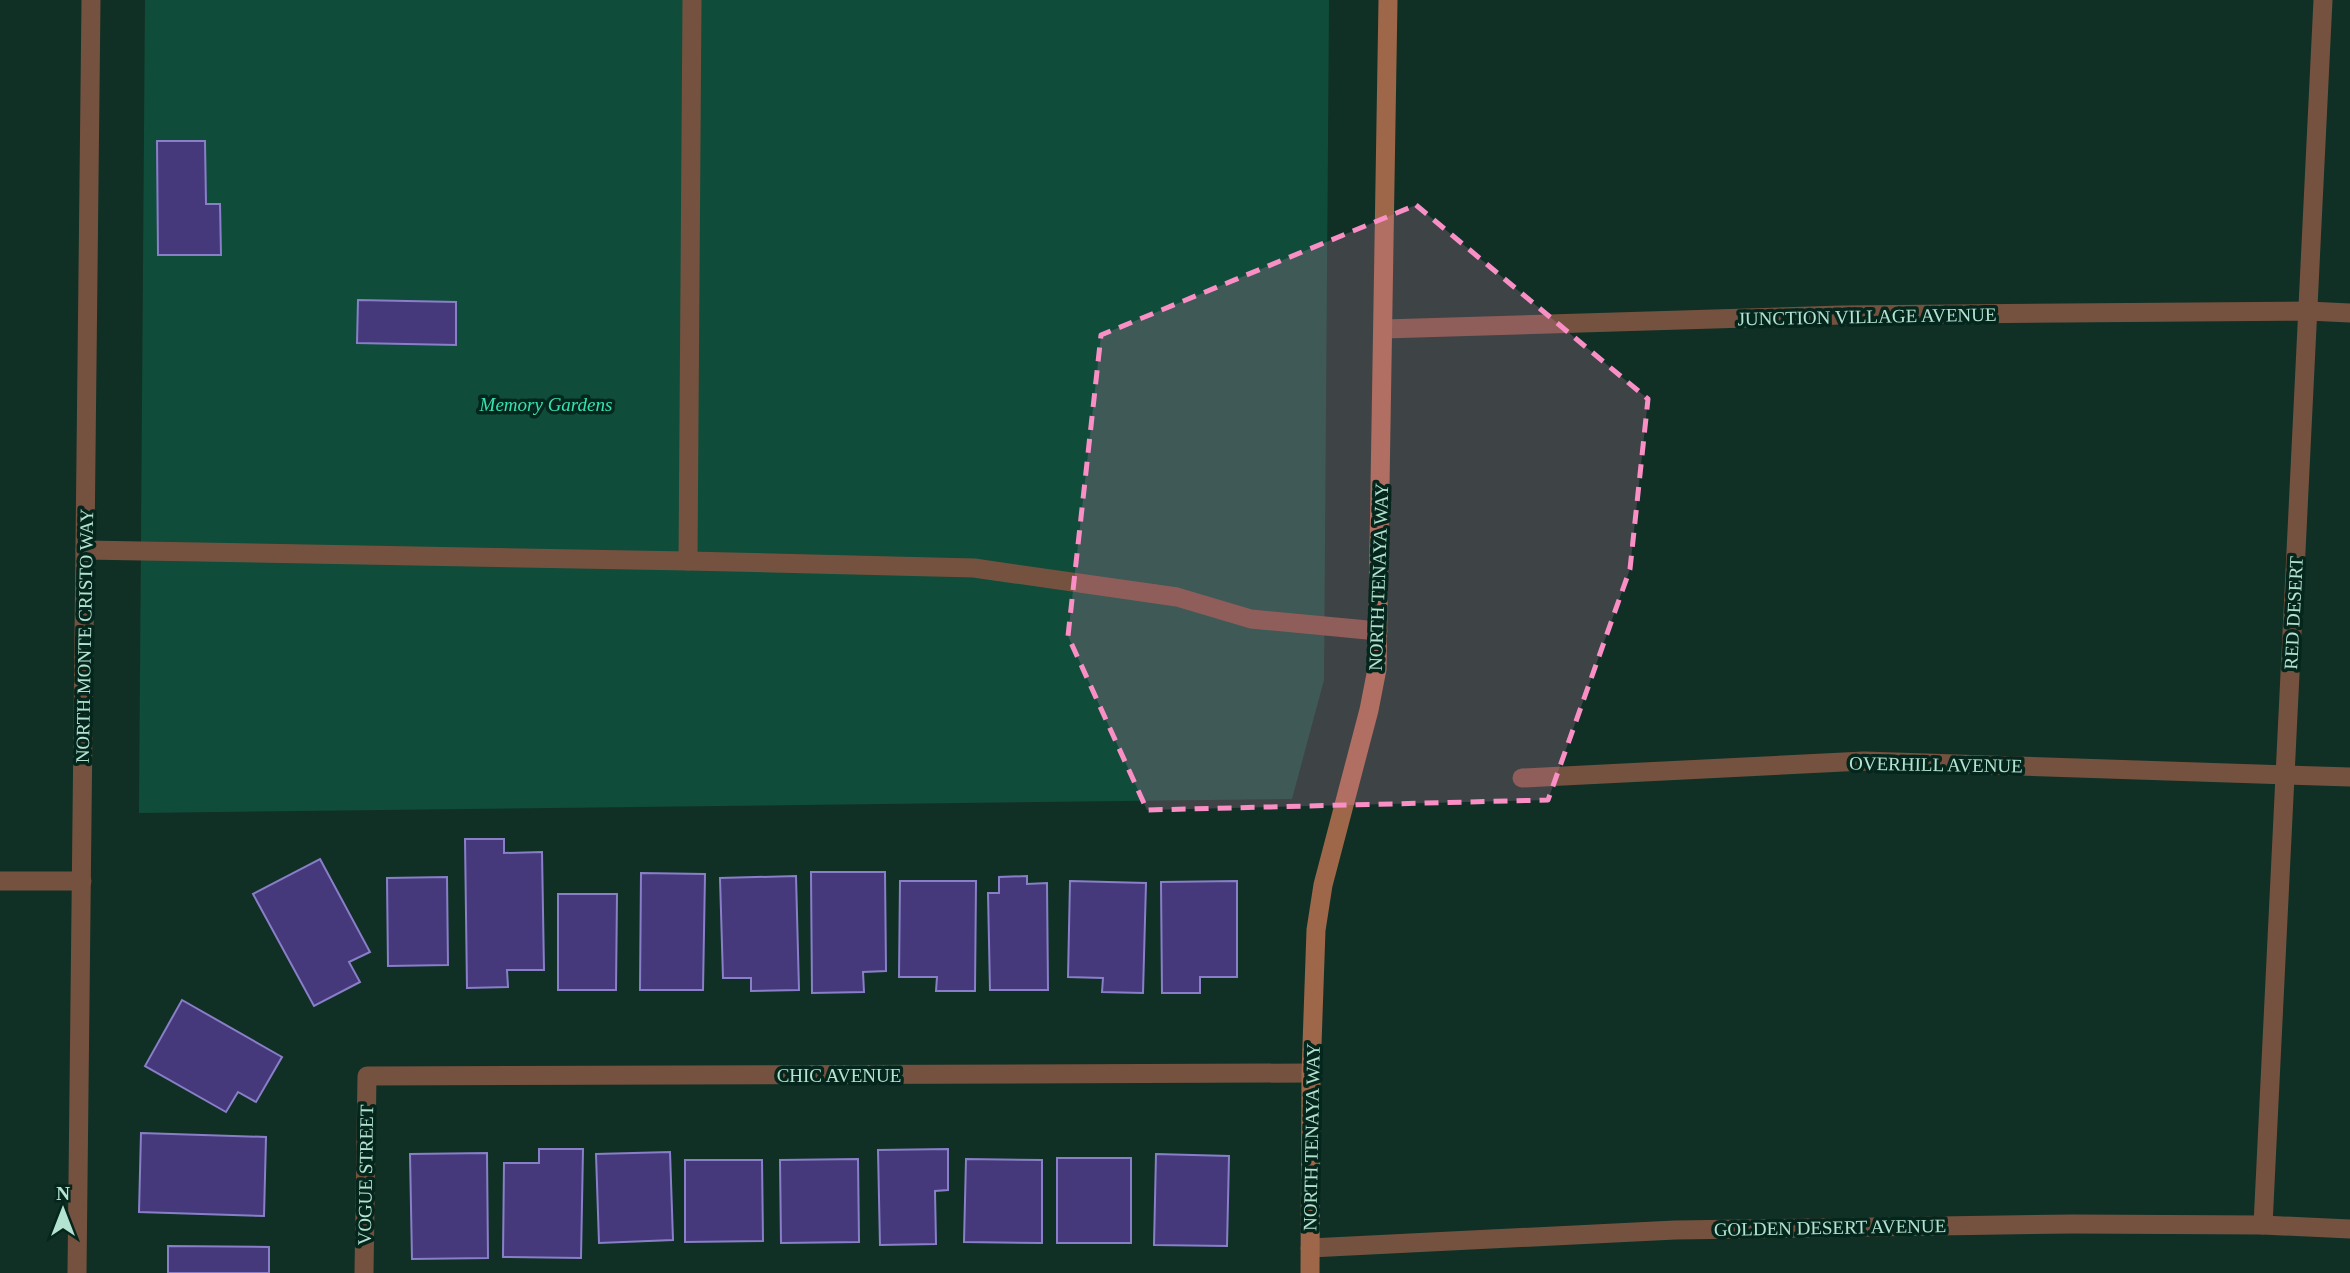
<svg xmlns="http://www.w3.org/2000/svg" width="2350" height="1273" viewBox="0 0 2350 1273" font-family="'Times New Roman',serif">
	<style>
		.green { fill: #104c3a }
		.building { fill: #45397b; stroke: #897fc8; stroke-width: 2 }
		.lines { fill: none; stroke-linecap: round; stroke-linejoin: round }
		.service { stroke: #75523f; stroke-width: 19 }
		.minor { stroke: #75523f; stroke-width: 19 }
		.secondary { stroke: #9e6749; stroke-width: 19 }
		.marked { fill: #fa8fc6; fill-opacity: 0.2; stroke: #fa8fc6; stroke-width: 5; stroke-dasharray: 14 9; stroke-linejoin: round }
		.labels { text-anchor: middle; stroke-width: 7; stroke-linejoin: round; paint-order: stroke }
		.street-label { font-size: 19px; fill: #b5e3d1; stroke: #05261c }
		.park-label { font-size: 19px; font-style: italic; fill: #36e2b2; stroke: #05261c }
	</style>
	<rect width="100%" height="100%" fill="#103026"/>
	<polygon class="green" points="145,0 1329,0 1324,680 1292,799 139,813"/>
	<g class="building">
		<polygon points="157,141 205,141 206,204 220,204 221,255 158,255"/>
		<polygon points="358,300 456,302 456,345 357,343"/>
		<polygon points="465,839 504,839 504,853 542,852 544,970 507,970 508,987 467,988"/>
		<polygon points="320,859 370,952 349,962 360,982 314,1006 253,894"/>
		<polygon points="811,872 885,872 886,971 863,972 864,992 812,993"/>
		<polygon points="641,873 705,874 703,990 640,990"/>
		<polygon points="796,876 799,990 751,991 751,978 723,978 720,878"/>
		<polygon points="1027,876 1027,884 1047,883 1048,990 990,990 988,893 999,893 999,877"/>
		<polygon points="447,877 448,965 388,966 387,878"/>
		<polygon points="900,881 976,881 975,991 936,991 937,977 899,977"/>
		<polygon points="1070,881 1146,883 1143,993 1102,992 1103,978 1068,977"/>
		<polygon points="1237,881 1237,977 1200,977 1200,993 1162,993 1161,882"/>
		<polygon points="558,894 617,894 616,990 558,990"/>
		<polygon points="182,1000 282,1057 256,1102 238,1092 226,1112 145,1066"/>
		<polygon points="141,1133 266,1137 264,1216 139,1212"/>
		<polygon points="539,1149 583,1149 581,1258 503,1257 504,1163 539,1163"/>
		<polygon points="948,1149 948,1190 935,1191 936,1244 880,1245 878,1150"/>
		<polygon points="670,1152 673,1240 599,1243 596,1154"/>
		<polygon points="487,1153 488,1258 412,1259 410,1154"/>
		<polygon points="1156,1154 1229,1156 1227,1246 1154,1245"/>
		<rect x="1057" y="1158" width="74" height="85"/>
		<polygon points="858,1159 859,1242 781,1243 780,1160"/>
		<polygon points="966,1159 1042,1160 1042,1243 964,1242"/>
		<polygon points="685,1160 762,1160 763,1241 685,1242"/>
		<polygon points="168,1246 269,1247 269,1273 168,1273"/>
	</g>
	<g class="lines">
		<g class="service">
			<polyline points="85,550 688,561 692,0"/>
			<polyline points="688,561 974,568 1177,597 1251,619 1378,631"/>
		</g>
		<g class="minor">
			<polyline points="1384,329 1842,315 2308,311 2350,313"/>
			<polyline points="1522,778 1864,761 2350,777"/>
			<polyline points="0,881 82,881"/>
			<polyline points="2263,1225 2323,0"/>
			<polyline points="1310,1248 1675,1230 2072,1224 2263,1225 2350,1229"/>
			<polyline points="77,1273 91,0"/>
			<polyline points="364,1273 367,1076 1311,1073"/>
		</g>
		<polyline class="secondary" points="1310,1273 1311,1073 1316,930 1323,885 1369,710 1377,669 1388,0"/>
	</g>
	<path class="marked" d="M1416,205l232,194 -18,170 -82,231 -401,10 -79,-174 33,-301z"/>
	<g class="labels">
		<g class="street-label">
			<text transform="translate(1867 316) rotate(-1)" y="7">JUNCTION VILLAGE AVENUE</text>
			<text transform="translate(1378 577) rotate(-88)" y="7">NORTH TENAYA WAY</text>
			<text transform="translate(2293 613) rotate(-87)" y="7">RED DESERT</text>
			<text transform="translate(84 636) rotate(-89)" y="7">NORTH MONTE CRISTO WAY</text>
			<text transform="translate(1936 764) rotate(1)" y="7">OVERHILL AVENUE</text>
			<text x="839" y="1082">CHIC AVENUE</text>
			<text transform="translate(1311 1137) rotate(-89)" y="7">NORTH TENAYA WAY</text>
			<text transform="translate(365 1175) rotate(-89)" y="7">VOGUE STREET</text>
			<text transform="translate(1830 1227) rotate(-1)" y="7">GOLDEN DESERT AVENUE</text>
		</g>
		<g class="park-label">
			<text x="546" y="411">Memory Gardens</text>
		</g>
	</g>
	<g transform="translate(63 1210)" stroke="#05261c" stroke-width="5" paint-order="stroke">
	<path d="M0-5L12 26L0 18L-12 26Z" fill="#b5e3d1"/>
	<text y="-10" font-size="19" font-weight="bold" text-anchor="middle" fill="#b5e3d1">N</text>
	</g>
</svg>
